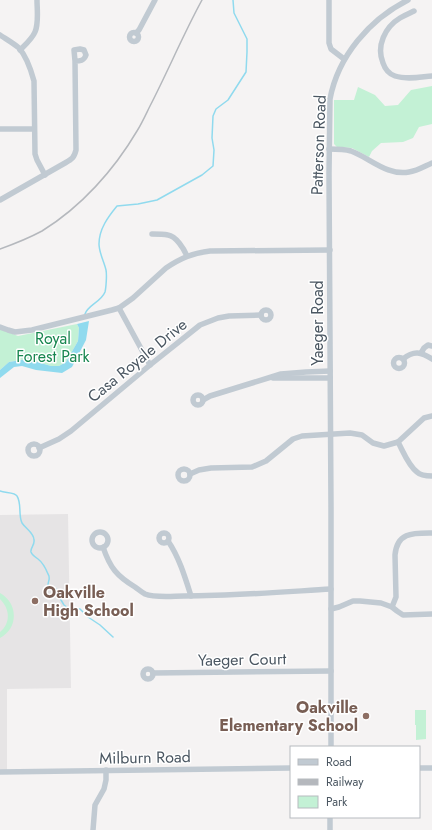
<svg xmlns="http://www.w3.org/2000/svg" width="432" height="830" viewBox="0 0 432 830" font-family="Jost,sans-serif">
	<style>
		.education { fill: #e6e4e5 }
		.green { fill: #c3f1d5 }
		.water { fill: #90daee }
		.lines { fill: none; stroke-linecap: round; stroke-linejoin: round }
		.stream { stroke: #90daee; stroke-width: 1.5 }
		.minor { stroke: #c1cad2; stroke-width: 5.5 }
		.rail { stroke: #b5b8bd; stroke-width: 1.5 }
		.education-dot { fill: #8d6e63; stroke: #fff; stroke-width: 1.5 }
		.labels { text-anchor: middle; stroke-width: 3; stroke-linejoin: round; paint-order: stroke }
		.street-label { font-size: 16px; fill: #4a5661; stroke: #fff }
		.park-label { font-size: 16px; fill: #17864f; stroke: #fff }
		.education-label { font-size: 16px; font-weight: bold; fill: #785e54; stroke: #fff; text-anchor: start }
	</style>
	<rect width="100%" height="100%" fill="#f5f3f3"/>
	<polygon class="education" points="68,514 71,688 7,689 7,770 0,770 0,515"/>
	<g class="green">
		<polygon points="432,86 432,124 419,127 413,138 403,142 381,143 372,151 369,157 352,148 337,147 334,144 334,100 354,100 358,87 375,95 385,106 398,105 411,90"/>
		<polygon points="77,324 79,328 78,341 66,362 59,366 51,366 27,359 9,362 0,370 0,329 18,336"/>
		<path d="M0,593c18,10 19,35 0,45v-6c11,-9 10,-23 0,-33z"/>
		<polygon points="415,710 426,710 426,739 416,740 416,725 415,725"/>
	</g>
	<polygon class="water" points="89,321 86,340 72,367 62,373 36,370 22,366 14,367 0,378 0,370 9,362 27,359 51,366 59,366 66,362 78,341 79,328 77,324"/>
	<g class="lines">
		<g class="stream">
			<path d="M85,314c3,-9 16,-12 20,-22 1,-4 2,-17 1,-22 -2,-9 -7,-17 -7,-26 0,-15 9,-27 18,-38l21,-2 19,-4 45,-25 11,-9 1,-16 -2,-12 1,-22 3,-7 12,-9 18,-28 1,-20v-13l-13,-26 -1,-13"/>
			<path d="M0,491c5,2 15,1 17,5 5,8 1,19 5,27 4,6 12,10 12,17 1,5 -4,8 -3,12 1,3 4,5 7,7 4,3 8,10 10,15 3,4 0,7 0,11l8,4 2,6 6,10 4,3 12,1 8,8 12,8 13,12"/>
		</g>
		<g class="minor">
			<polyline points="329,0 329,43 331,49 344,59"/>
			<path d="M414,11c-4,2 -9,4 -14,7 -15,9 -24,28 -17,45 2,6 6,11 12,13 12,4 25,1 37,0"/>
			<circle cx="134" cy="37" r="4.5"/>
			<polyline points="136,33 139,30 155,0"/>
			<path d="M0,35c6,4 13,8 19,13 8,9 12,22 15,33l1,73 2,6 8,15"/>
			<path d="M20,50c5,-5 12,-11 15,-18 4,-9 2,-22 2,-32"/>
			<polyline points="0,129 34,129"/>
			<path d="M329,149c7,0 15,0 22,2 19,7 36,25 58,21 8,-1 16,-6 23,-9"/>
			<path d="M0,200l65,-37c7,-4 9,-5 11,-13l-1,-89 -1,-11 6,-1 4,1 2,5c-2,6 -6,6 -11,6"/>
			<path d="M152,234c5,0 11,0 16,1 8,1 16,14 19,21"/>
			<polyline points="119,308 150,365"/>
			<circle cx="266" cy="315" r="5"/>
			<path d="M0,327l8,3 7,2 17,-2 80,-20 7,-2 14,-10 33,-30c15,-10 27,-15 44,-17l120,-1"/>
			<polyline points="421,353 424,348 428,345 432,346"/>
			<circle cx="399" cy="363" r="5.5"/>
			<path d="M403,359c11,-9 18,-7 29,0"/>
			<polyline points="273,378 330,378"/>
			<circle cx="198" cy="400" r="5"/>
			<polyline points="203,400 210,396 281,374 306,372 330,371"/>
			<path d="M398,442c5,9 10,23 19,30 3,3 10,4 15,4"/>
			<circle cx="34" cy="450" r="6"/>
			<polyline points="39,448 59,439 71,431 150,365 200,325 218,318 229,316 261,315"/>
			<circle cx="184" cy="475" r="6"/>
			<polyline points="190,474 199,470 211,468 252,467 266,461 293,439 302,436 350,433 362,435 373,443 384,446 398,442 424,418 432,416"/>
			<circle cx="100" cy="540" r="8"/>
			<circle cx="164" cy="538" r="5"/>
			<path d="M168,541c11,16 17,36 23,55"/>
			<path d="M103,547c7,21 14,29 32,40 3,2 6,5 10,7 10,4 28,2 39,2 49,0 98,-4 147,-7"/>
			<path d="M392,607l4,-10 -1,-42c2,-23 18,-22 37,-22"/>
			<polyline points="331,609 339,607 353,601 360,601 381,603 392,607 397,611 403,615 432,614"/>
			<circle cx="148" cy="674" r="5"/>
			<polyline points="153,673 331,671"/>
			<path d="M331,747v-239l-2,-335 1,-74c8,-43 40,-80 78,-99"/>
			<polyline points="419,768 432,768"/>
			<polyline points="0,772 291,768"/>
			<polyline points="93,830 95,805 104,789 106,780 106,770"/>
			<polyline points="330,830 330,817"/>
		</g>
		<path class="rail" d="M0,249c14,-5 29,-11 42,-18 39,-24 72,-61 95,-100 5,-8 9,-17 13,-25 18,-35 33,-71 52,-106"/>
	</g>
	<g class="education-dot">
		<circle cx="35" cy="601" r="4"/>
		<circle cx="366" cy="716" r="4"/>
	</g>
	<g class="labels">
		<g class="street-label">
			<text transform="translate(318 145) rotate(-88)" y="6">Patterson Road</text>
			<text transform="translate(317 323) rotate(-90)" y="6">Yaeger Road</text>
			<text transform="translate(137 360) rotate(-39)" y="6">Casa Royale Drive</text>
			<text transform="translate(242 659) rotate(-1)" y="6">Yaeger Court</text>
			<text transform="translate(145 757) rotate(-1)" y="6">Milburn Road</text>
		</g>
		<g class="park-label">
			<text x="53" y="344">Royal<tspan x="53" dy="18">Forest Park</tspan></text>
		</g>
		<g class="education-label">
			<text x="43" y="598">Oakville<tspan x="43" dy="18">High School</tspan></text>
			<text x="358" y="713" text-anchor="end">Oakville<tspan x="358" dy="18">Elementary School</tspan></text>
		</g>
	</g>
	<rect x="290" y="746" width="130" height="72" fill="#ffffff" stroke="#b7bbc0"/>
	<rect x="298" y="759" width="20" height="6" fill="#c1cad2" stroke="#b7bbc0"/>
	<text x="326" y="766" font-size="12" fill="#4a5661">Road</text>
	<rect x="298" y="779" width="20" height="6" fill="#b5b8bd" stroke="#b7bbc0"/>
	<text x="326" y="786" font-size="12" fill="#4a5661">Railway</text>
	<rect x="298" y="796" width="20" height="12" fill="#c3f1d5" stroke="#b7bbc0"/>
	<text x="326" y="806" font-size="12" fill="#4a5661">Park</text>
</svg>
